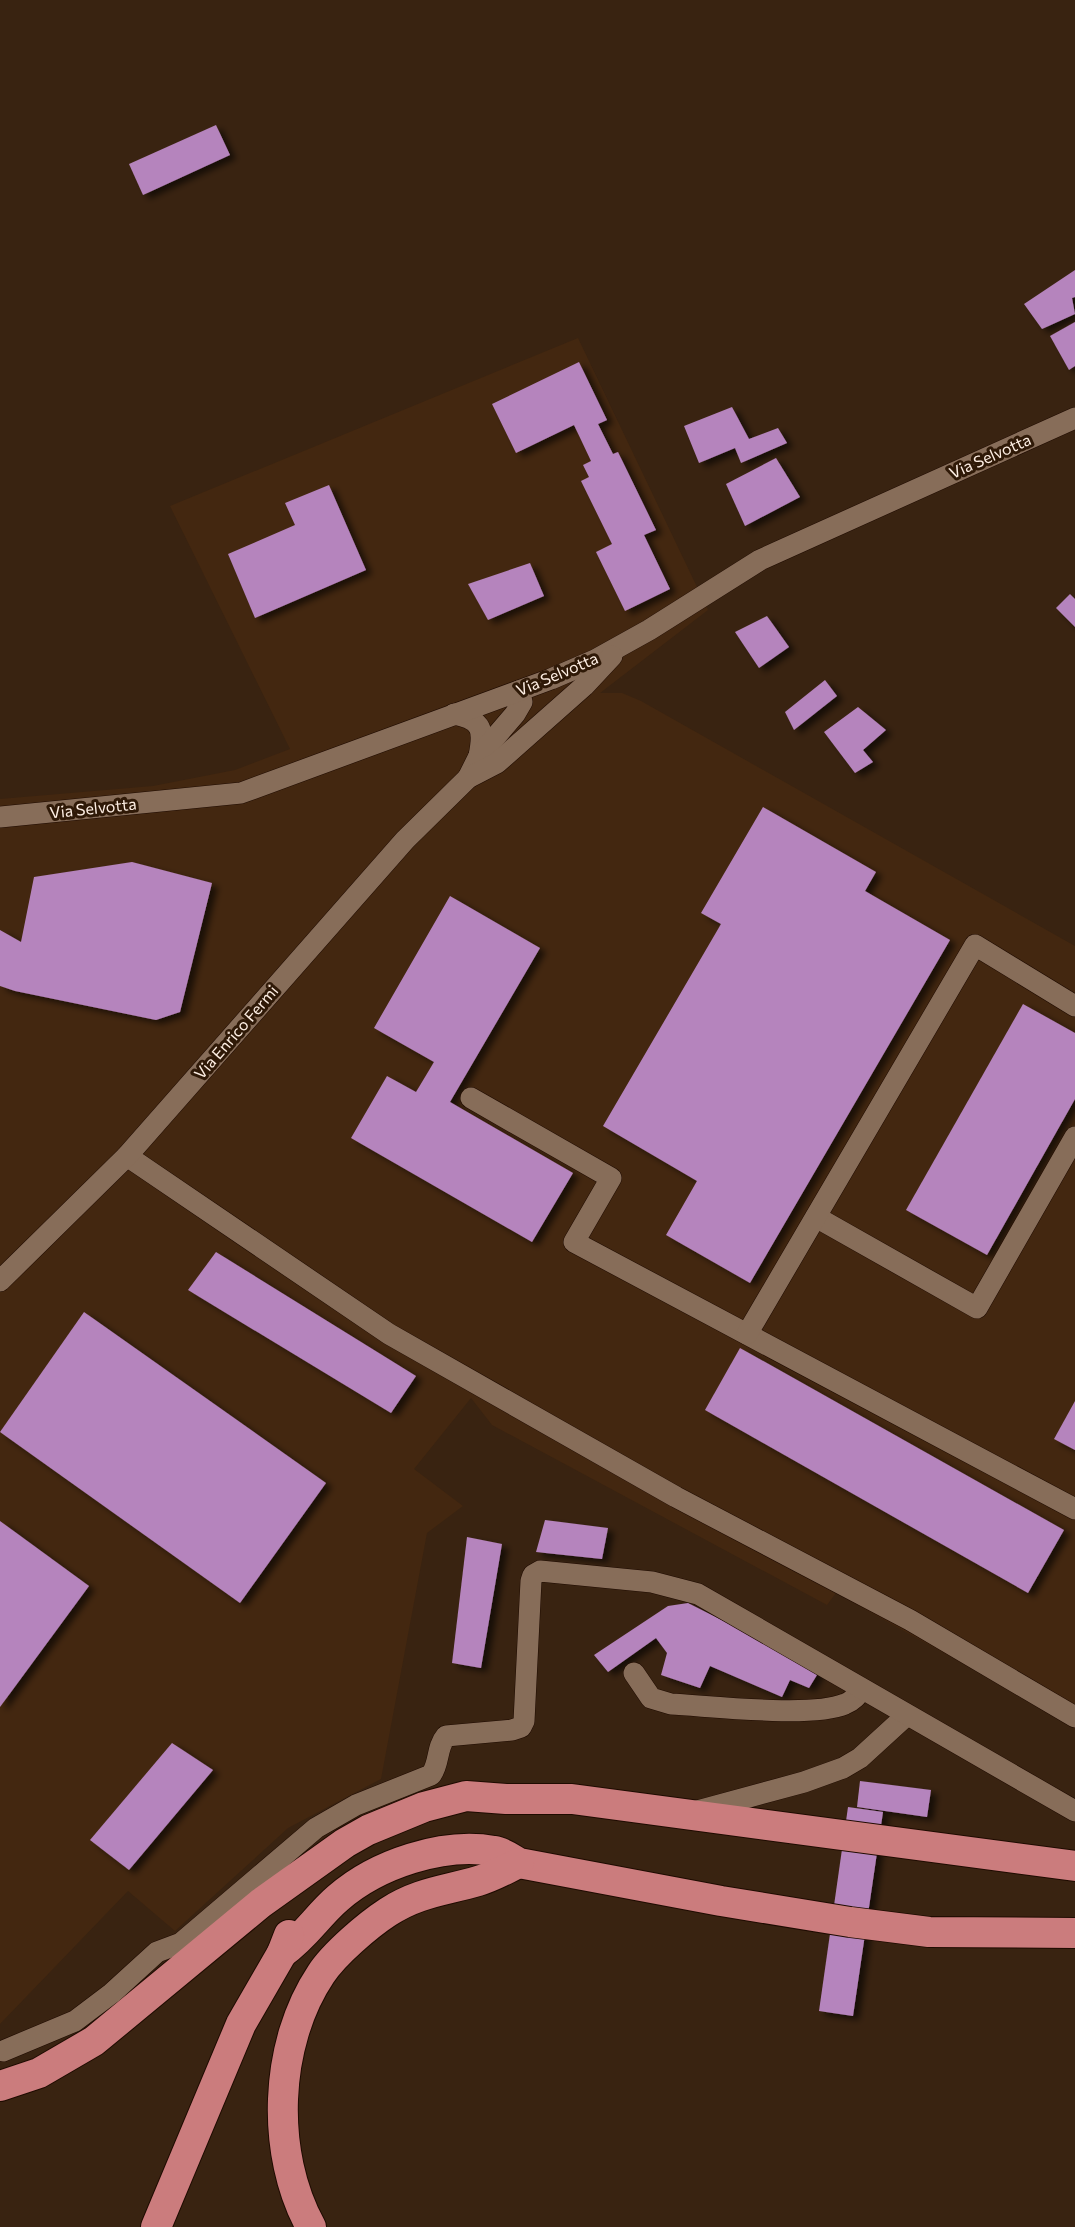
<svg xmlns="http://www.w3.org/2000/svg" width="1075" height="2227" viewBox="0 0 1075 2227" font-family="Commissioner,sans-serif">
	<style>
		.built { fill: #432710 }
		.building { fill: #b584bd; filter: url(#shadow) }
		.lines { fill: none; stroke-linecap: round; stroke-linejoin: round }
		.minor-casing { stroke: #1f0b00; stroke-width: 22 }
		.highway-casing { stroke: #1f0b00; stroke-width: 32 }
		.minor { stroke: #876d59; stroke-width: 21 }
		.highway { stroke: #cb7c7d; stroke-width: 30 }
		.labels { text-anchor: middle; stroke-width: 6; stroke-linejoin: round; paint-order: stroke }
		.street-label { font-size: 16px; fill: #fdeee3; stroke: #2f1907 }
	</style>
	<defs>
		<filter id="shadow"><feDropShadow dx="6" dy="4" stdDeviation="3" flood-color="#0009"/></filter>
	</defs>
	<rect width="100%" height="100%" fill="#392311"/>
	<polygon class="built" points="578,338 708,610 600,693 622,693 641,701 1075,946 1075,1726 836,1593 827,1605 492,1425 471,1398 414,1469 463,1506 427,1533 381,1779 288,1828 175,1931 128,1891 0,2024 0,799 153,786 235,770 290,749 170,506"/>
	<g class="building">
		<polygon points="216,125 230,155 143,195 129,164"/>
		<polygon points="1075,270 1075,297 1072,298 1075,314 1042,329 1024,304"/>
		<polygon points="1075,322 1075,366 1069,370 1050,336"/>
		<polygon points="579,362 607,420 598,424 613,454 618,452 656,530 644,535 670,589 625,611 596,552 612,544 581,481 589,477 583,465 591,461 574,425 516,453 492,404"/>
		<polygon points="732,407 749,439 778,428 787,443 741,463 735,448 699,463 684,426"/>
		<polygon points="776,458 800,497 745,526 726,484"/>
		<polygon points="329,485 366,570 255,618 228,554 295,525 285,503"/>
		<polygon points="530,563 544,596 488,620 468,584"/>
		<polygon points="1070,594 1075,599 1075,627 1056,608"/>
		<polygon points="767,616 789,647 759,668 735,632"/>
		<polygon points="825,680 837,696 794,730 785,712"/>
		<polygon points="858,707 886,730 863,750 873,762 855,773 824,732"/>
		<polygon points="763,807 876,872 865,891 950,940 750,1283 666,1235 697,1181 603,1126 721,924 701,913"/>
		<polygon points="132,862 212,883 180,1012 156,1020 15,991 0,986 0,930 21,942 34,877"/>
		<polygon points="450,896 540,948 450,1102 573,1173 532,1242 351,1138 387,1076 416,1092 434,1062 374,1028"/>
		<polygon points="1023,1004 1075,1033 1075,1099 987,1255 906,1210"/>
		<polygon points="216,1252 416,1376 391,1413 188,1290"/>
		<polygon points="84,1312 326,1483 240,1603 0,1432"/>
		<polygon points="740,1348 1064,1530 1028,1593 705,1410"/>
		<polygon points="1075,1401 1075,1450 1054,1439"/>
		<polygon points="545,1520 608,1528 602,1559 536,1552"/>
		<polygon points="0,1521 89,1586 0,1707"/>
		<polygon points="467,1537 502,1544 481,1668 452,1663"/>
		<polygon points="688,1603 820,1670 809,1688 790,1680 782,1697 710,1666 700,1688 661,1675 667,1653 656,1638 608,1672 594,1655 668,1606"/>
		<polygon points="172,1743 213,1770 129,1870 90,1840"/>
		<polygon points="860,1781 931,1790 927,1817 857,1807"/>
		<polygon points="848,1807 883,1812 853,2016 819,2011"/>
	</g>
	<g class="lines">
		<g class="minor-casing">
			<g id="minor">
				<path d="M454,714c29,6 30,16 25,42"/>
				<polyline points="468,778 479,756 515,714 522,702 519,691"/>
				<polyline points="0,817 241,793 551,679 595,660 649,630 760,560 1075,418"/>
				<polyline points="471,1098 611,1178 574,1242 1075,1509"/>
				<polyline points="127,1156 389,1334 676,1497 910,1620 1075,1717"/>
				<polyline points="816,1217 977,1308 1075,1137"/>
				<polyline points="0,1281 127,1156 405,840 468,778 497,763 584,686 612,656"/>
				<polyline points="747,1334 975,945 1075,1006"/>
				<path d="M634,1673l17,25 20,6c40,2 141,14 174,0 8,-3 12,-8 17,-15"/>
				<polyline points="694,1812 804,1782 843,1768 860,1758 907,1715"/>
				<path d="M3,2051l72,-30 37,-28 45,-41 24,-9 135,-115 40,-23 75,-30c9,-12 5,-27 15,-39l66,-6 9,-3 3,-6 7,-140 2,-6 7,-4 112,11 46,12 377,217"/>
			</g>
		</g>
		<g class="highway-casing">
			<g id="highway">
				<path d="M282,1953c25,-18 35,-37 56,-55 39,-34 105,-56 156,-47 9,1 18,8 25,12l202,38 129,21 79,10 146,1"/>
				<polyline points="0,2086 39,2073 94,2041 261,1903 345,1843 368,1830 424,1807 466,1796 506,1799 572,1799 1075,1866"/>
				<polyline points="156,2227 241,2024 282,1953 289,1935"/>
				<path d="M311,2227c-41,-74 -37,-183 10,-253 13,-20 47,-49 67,-62 31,-20 56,-21 90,-31 14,-4 28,-12 41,-18"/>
			</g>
		</g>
		<use href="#minor" class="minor"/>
		<use href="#highway" class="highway"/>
	</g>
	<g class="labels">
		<g class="street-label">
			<text transform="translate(990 456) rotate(-24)" y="6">Via Selvotta</text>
			<text transform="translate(557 674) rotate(-23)" y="6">Via Selvotta</text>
			<text transform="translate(93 808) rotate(-6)" y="6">Via Selvotta</text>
			<text transform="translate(236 1032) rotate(-49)" y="6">Via Enrico Fermi</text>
		</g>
	</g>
</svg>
